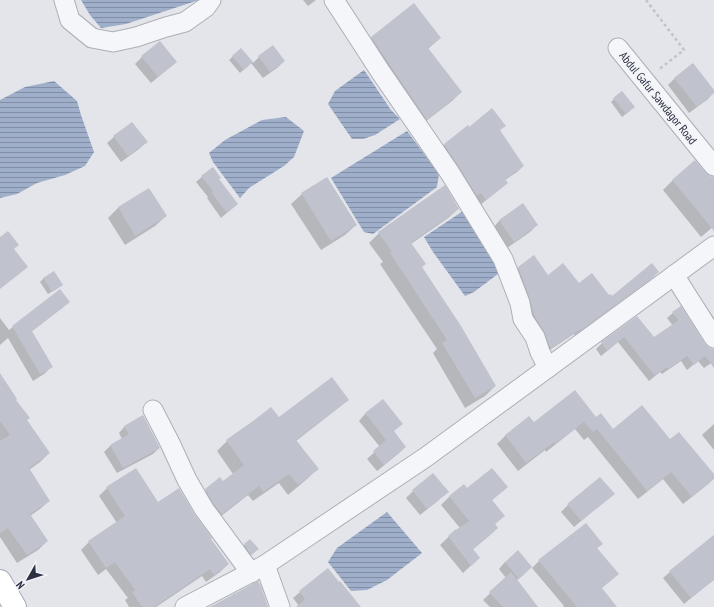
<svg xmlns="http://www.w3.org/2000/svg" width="714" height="607" viewBox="0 0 714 607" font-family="'PT Sans Narrow',sans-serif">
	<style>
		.water { fill: url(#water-rules) }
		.shadow { fill: #0003 }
		.building { fill: #c0c3cd }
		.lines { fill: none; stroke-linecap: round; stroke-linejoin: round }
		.minor-casing { stroke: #acafb8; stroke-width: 21 }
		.major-casing { stroke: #a2a8b6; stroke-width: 24 }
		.path { stroke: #c0c3c9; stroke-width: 2.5; stroke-dasharray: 3 3; stroke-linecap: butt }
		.minor { stroke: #f5f6f9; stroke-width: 19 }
		.major { stroke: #fff; stroke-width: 22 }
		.labels { text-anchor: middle; stroke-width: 4; stroke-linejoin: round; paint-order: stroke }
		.street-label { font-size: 12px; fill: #2b3042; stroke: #f2f4f8 }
	</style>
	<defs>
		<pattern id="water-rules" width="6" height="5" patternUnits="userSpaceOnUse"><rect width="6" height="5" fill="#9faec9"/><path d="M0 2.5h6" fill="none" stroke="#828ea5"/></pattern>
	</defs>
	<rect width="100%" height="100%" fill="#e3e5ea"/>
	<g class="water">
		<polygon points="81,0 199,0 126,24 101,28 90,15"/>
		<polygon points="364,70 391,110 400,119 375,135 363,139 352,139 328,104 335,91"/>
		<polygon points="54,81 77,101 81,115 94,152 85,166 65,175 37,183 17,194 0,198 0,100 25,87"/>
		<polygon points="286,117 304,131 294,157 284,166 249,188 240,198 213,162 209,153 225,140 262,120"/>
		<polygon points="407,131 439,174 437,187 373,234 364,232 331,178"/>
		<polygon points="466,209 497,261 498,274 474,292 465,296 433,252 424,237"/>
		<polygon points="387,512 422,553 387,580 367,590 351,591 328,562 337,548"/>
	</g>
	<g class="shadow">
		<polygon points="303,0 316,0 308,6"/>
		<polygon points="372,38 440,38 428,49 461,92 452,101 417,128 362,47"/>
		<polygon points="241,49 253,63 259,57 284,61 277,68 263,78 251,63 240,73 229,60"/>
		<polygon points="142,57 176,62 169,68 151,83 135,64"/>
		<polygon points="692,64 714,91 714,92 708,99 689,113 668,85 674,79"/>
		<polygon points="614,99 631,110 622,117 611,102"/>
		<polygon points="505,125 499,131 523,166 517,172 505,180 507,183 500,189 479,206 438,152 444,145 468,126 469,128"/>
		<polygon points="114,137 146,142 139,149 121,162 107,143"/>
		<polygon points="212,168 218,179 237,204 221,218 207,198 208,197 196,182"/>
		<polygon points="714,177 714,226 701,237 663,190 673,180"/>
		<polygon points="149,189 166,216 155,226 125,245 108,218 118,208"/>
		<polygon points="302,194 356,225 345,235 321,250 291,204"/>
		<polygon points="523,205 537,225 530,232 507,248 493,228 499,221"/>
		<polygon points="458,209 448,218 411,244 421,267 495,386 485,396 465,408 433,353 437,349 380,264 383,262 369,243 379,233"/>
		<polygon points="518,268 578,285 609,297 612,297 658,272 652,278 575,335 574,334 545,353 512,274"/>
		<polygon points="54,273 58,288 48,294 40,282 43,279"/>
		<polygon points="60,290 69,302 62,308 31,332 51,367 44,374 33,381 8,338 0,345 0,318 9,330"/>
		<polygon points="704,303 714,318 714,332 699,308"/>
		<polygon points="673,313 704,345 709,349 714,350 714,361 704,368 698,361 687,370 681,361 662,374 660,372 649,381 618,342 601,356 596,349 602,343 637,317 654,339 673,326 667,318"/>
		<polygon points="0,378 15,400 26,420 49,453 40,462 29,470 49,501 40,509 30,516 47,541 38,550 17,563 0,537"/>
		<polygon points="347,400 337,409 296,441 317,469 307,479 288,495 279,483 253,501 248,495 211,524 196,500 206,490 222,483 233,474 217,451 227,441 254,422 278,419"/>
		<polygon points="383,400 393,432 405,447 398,454 377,471 367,459 380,447 359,421 365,414"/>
		<polygon points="529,418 534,424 596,418 613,430 670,441 714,476 714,478 707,485 683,504 663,479 638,499 588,437 584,440 575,429 546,452 545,450 518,471 497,444 505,436"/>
		<polygon points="714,424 714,450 702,435"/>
		<polygon points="125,426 159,448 153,454 117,473 104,452 110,446 122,439 119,433"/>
		<polygon points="433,474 440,499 420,515 406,498 413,491"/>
		<polygon points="463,486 467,490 507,487 491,501 503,516 494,525 497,528 489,536 472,550 479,558 463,573 440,545 455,531 460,528 441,505 449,497"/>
		<polygon points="107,488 158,504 228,564 220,572 206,582 202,576 156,607 129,607 125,600 128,598 106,569 98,575 81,550 89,542 117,523 99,496"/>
		<polygon points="606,500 574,527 561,512 568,505"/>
		<polygon points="714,535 714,579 684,604 663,578 670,572"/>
		<polygon points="250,540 254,552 248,557 241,548"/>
		<polygon points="602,544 596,549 601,588 616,607 563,607 564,606 532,568 539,561"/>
		<polygon points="505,562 524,574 517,580 537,607 490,607 483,600 506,578 499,569"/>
		<polygon points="328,570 359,607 298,607 299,606 293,598 300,592"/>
	</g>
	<g class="building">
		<polygon points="414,3 441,38 428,48 462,92 427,120 371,37"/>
		<polygon points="160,41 177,62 158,77 141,56"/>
		<polygon points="273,45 285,61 270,72 258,56"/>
		<polygon points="241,48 253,62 244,70 232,56"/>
		<polygon points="693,63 714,90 714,93 697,107 674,78"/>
		<polygon points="622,91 635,107 626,114 613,98"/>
		<polygon points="492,108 506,126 500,130 524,166 505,179 508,183 486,200 481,193 477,196 459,167 444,144 468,125 469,127"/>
		<polygon points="132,122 148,142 128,156 113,136"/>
		<polygon points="695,160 706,173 710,176 714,177 714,231 672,180"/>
		<polygon points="213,167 221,178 219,179 238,204 227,213 211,192 213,191 201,176"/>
		<polygon points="327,177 357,225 331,241 301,193"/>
		<polygon points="445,185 459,209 411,243 426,264 422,267 461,326 496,386 475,398 442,343 447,340 390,253 392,252 378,232"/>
		<polygon points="149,188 167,216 135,236 118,207"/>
		<polygon points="523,203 538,225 514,242 499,220"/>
		<polygon points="8,231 19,245 14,249 28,267 0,289 0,237"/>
		<polygon points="534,255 548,275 563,263 579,283 592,273 609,295 611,294 612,296 652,263 659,272 581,330 581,329 551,348 549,345 544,331 534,315 530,299 518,267"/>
		<polygon points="54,271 63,285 52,292 43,278"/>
		<polygon points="60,289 70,302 32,331 53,367 40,374 12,326"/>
		<polygon points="681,306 705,344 709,348 714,349 714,368 705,356 694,365 687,356 668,369 667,367 655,376 624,337 607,351 601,342 637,316 654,337 679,320 672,312"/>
		<polygon points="0,373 17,399 16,400 30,418 27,420 50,453 29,468 50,501 30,514 48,541 27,555 8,528 0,533 0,441 10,435 0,421"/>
		<polygon points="332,377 349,400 296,440 319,469 298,485 289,474 263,492 259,486 222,514 213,503 205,489 220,477 223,481 244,465 226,440 253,421 271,407 279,417"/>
		<polygon points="575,390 596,417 601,413 613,429 642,405 670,439 679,432 714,474 714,479 692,497 671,472 647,491 597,429 593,432 584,422 555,444 554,442 526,463 505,435 529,416 534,422"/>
		<polygon points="383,399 403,424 394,431 406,447 384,465 373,451 386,440 365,413"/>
		<polygon points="143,415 160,448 123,468 110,445 129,434 124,426"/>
		<polygon points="136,468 158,502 179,488 195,515 212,538 211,539 229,564 214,575 210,569 154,607 142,607 132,592 135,590 115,562 106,568 88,541 125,516 106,487"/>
		<polygon points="492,468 508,487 492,500 505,516 495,524 498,528 473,549 480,558 471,566 448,536 456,529 456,530 469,521 449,496 464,484 467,488"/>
		<polygon points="433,473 449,492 427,509 412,490"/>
		<polygon points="600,477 615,494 581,521 567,504"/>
		<polygon points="586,523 603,544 597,548 619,574 602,588 617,607 577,607 538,560"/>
		<polygon points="714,535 714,580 691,598 669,571"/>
		<polygon points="250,539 259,549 251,555 244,544"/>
		<polygon points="518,550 532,567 519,579 505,562"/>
		<polygon points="328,568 339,582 340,581 361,607 296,607 305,599 299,591"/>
		<polygon points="511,572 519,582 538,607 503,607 489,592"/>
		<polygon points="258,581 261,586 268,607 210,607"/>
	</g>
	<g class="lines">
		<g class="minor-casing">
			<g id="minor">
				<polyline points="64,0 70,20 92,38 113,42 136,37 166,27 185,22 206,7 211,0"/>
				<polyline points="334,0 380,71 450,173 503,259 520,303 523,319 535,337 540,352 548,368"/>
				<polyline points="618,48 714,166"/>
				<polyline points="674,275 714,338"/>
				<polyline points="153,410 170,443 187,480 204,509 251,573"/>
				<polyline points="265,565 280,607"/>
				<polyline points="185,607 265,565 426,457 714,246"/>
			</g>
		</g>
		<g class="major-casing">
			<polyline id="major" points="0,581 15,607"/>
		</g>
		<polyline class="path" points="646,0 684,50 658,70"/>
		<use href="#minor" class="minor"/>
		<use href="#major" class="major"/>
	</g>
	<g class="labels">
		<g class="street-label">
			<text transform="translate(658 98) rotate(51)" y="4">Abdul Gafur Sawdagor Road</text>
		</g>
	</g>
	<g transform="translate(28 579) rotate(231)" stroke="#f2f4f8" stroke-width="3" paint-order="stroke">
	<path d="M0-3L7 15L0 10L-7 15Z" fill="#2b3042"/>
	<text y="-6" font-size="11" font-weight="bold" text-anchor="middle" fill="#2b3042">N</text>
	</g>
</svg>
